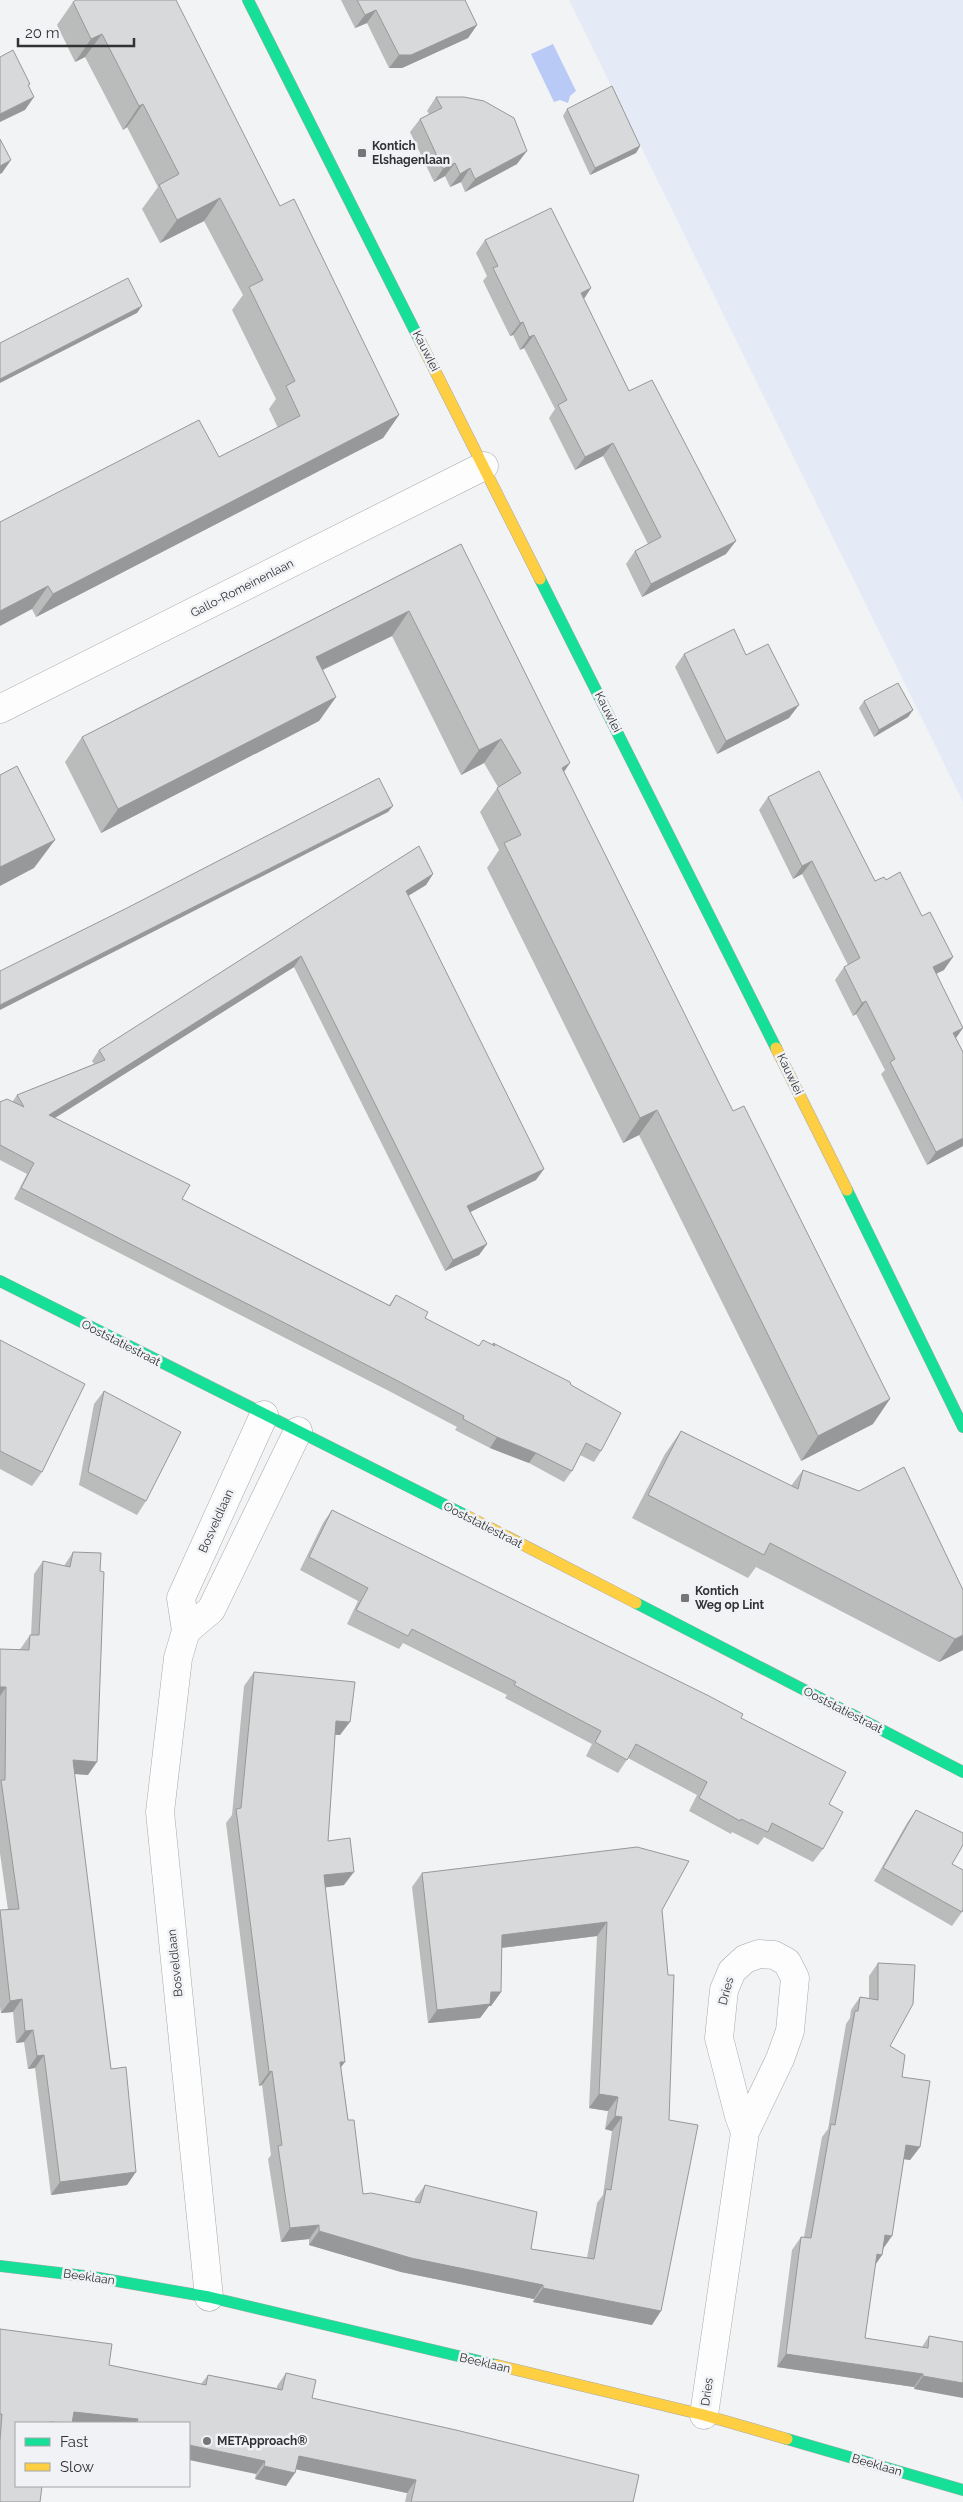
<svg xmlns="http://www.w3.org/2000/svg" width="963" height="2502" viewBox="0 0 963 2502" font-family="Raleway,sans-serif">
	<style>
		.green { fill: #e4eaf6 }
		.water { fill: #b8caf5 }
		.lines { fill: none; stroke-linecap: round; stroke-linejoin: round }
		.street-casing { stroke: #a8a9ab; stroke-width: 29 }
		.fast-casing { stroke: #a8a9ab; stroke-width: 12 }
		.slow-casing { stroke: #a8a9ab; stroke-width: 12 }
		.street { stroke: #fdfdfe; stroke-width: 28 }
		.fast { stroke: #16e098; stroke-width: 11 }
		.slow { stroke: #ffcf43; stroke-width: 11 }
		.wall { fill: #babbbb }
		.shaded-wall { fill: #979899 }
		.building { fill: #d8d9da; stroke: #979899 }
		.poi-dot { fill: #747677; stroke: #f0f2f6; stroke-width: 2 }
		.labels { text-anchor: middle; stroke-width: 5; stroke-linejoin: round; paint-order: stroke }
		.poi-label { font-size: 12px; font-weight: bold; fill: #313233; stroke: #f0f2f6; text-anchor: start }
		.street-label { font-size: 12px; fill: #313233; stroke: #f0f2f6 }
	</style>
	<rect width="100%" height="100%" fill="#f1f3f5"/>
	<polygon class="green" points="569,0 963,0 963,802"/>
	<polygon class="water" points="553,44 576,91 570,96 568,103 560,100 554,102 531,54"/>
	<g class="lines">
		<g class="street-casing">
			<g id="street">
				<polyline points="0,709 484,466"/>
				<polyline points="186,1631 211,1610 298,1431"/>
				<polyline points="209,2297 160,1812 178,1658 186,1631 181,1598 264,1415"/>
				<polyline points="704,2415 745,2132 780,2059 790,2031 795,1978 787,1962 774,1955 759,1954 745,1959 732,1971 724,1990 719,2038 739,2116 745,2132"/>
			</g>
		</g>
		<g class="fast-casing">
			<g id="fast">
				<polyline points="248,0 421,343"/>
				<polyline points="540,579 776,1048"/>
				<polyline points="847,1190 963,1427"/>
				<polyline points="0,1281 467,1516"/>
				<polyline points="636,1603 963,1772"/>
				<polyline points="0,2266 93,2277 209,2297 496,2365"/>
				<polyline points="787,2439 963,2490"/>
			</g>
		</g>
		<g class="slow-casing">
			<g id="slow">
				<polyline points="421,343 540,579"/>
				<polyline points="776,1048 847,1190"/>
				<polyline points="467,1516 636,1603"/>
				<polyline points="496,2365 704,2415 787,2439"/>
			</g>
		</g>
		<use href="#street" class="street"/>
		<use href="#fast" class="fast"/>
		<use href="#slow" class="slow"/>
	</g>
	<g class="wall">
		<polygon points="341,0 465,0 477,25 468,38 402,68 389,68 367,23 355,28"/>
		<polygon points="73,2 280,206 399,415 383,438 36,617 32,609 0,522 219,457 278,428 269,409 276,399 232,310 243,295 204,221 160,243 142,209 158,187 127,127 123,130 85,57 75,62 57,25"/>
		<polygon points="436,97 517,164 465,192 461,182 450,187 445,176 434,182 410,132 420,119 429,114 427,111"/>
		<polygon points="567,109 640,146 636,153 590,175 563,116"/>
		<polygon points="485,240 583,299 629,391 726,554 642,597 626,564 635,551 648,544 603,456 575,470 549,418 555,409 524,348 520,350 513,335 510,336 483,281 487,276 476,253"/>
		<polygon points="461,544 564,772 873,1424 801,1461 639,1135 623,1143 487,868 499,850 480,812 498,787 484,763 461,775 392,636 323,670 336,697 319,721 101,833 65,762 82,737"/>
		<polygon points="684,654 746,655 789,718 717,754 675,667"/>
		<polygon points="864,701 913,710 908,717 874,737 859,708"/>
		<polygon points="768,797 875,881 944,970 936,973 956,1038 963,1052 963,1146 927,1165 881,1074 885,1070 856,1014 853,1016 835,980 844,967 848,965 802,874 793,879 759,810"/>
		<polygon points="433,874 426,885 408,896 536,1180 470,1212 487,1244 479,1255 445,1271 294,967 55,1118 182,1199 389,1305 396,1295 425,1318 479,1346 483,1340 492,1345 493,1343 571,1385 601,1451 594,1462 580,1455 572,1471 564,1482 529,1463 490,1448 455,1430 457,1427 389,1391 14,1199 27,1174 0,1160 0,1102 13,1101 17,1095 94,1064 92,1061 99,1050"/>
		<polygon points="0,1340 42,1472 32,1486 0,1469"/>
		<polygon points="104,1391 146,1501 137,1515 79,1485 94,1404"/>
		<polygon points="681,1431 791,1486 803,1470 859,1491 963,1650 939,1662 756,1567 748,1578 632,1518 665,1454"/>
		<polygon points="332,1510 741,1718 829,1804 823,1849 813,1862 764,1837 758,1845 732,1832 731,1834 689,1811 697,1795 628,1758 618,1773 586,1756 592,1744 505,1698 507,1695 403,1643 399,1649 347,1624 358,1601 300,1570 323,1523"/>
		<polygon points="73,1552 88,1775 74,1774 111,2069 127,2185 51,2195 35,2068 28,2069 24,2042 16,2043 13,2012 1,2013 0,2007 0,1913 8,1910 0,1853 0,1649 20,1649 21,1648 30,1635 31,1635 34,1574 43,1561 64,1566"/>
		<polygon points="254,1672 340,1735 335,1735 328,1841 344,1885 325,1887 341,2067 348,2120 363,2194 415,2202 415,2199 425,2185 531,2249 587,2258 597,2203 603,2195 612,2131 605,2129 608,2111 589,2108 597,1936 501,1948 501,1992 491,2006 489,2006 480,2018 428,2023 412,1887 422,1873 662,1910 652,2325 533,2302 534,2299 401,2272 309,2245 309,2239 281,2242 268,2159 271,2155 262,2085 259,2086 226,1823 232,1815 244,1686"/>
		<polygon points="916,1810 952,1864 962,1912 952,1926 874,1881 907,1823"/>
		<polygon points="878,1963 890,2046 902,2077 920,2147 910,2160 904,2159 882,2255 875,2265 865,2338 922,2347 929,2336 963,2342 914,2389 914,2387 777,2367 792,2250 801,2237 804,2237 822,2137 828,2129 846,2024 850,2018 851,2010 860,1997 869,1998 869,1976"/>
		<polygon points="0,2329 109,2365 201,2384 208,2375 277,2388 277,2386 286,2373 312,2398 633,2502 405,2502 407,2493 296,2469 286,2486 255,2479 256,2474 189,2423 16,2423 0,2502"/>
	</g>
	<g class="shaded-wall">
		<polygon points="376,10 367,23 355,28 365,15"/>
		<polygon points="477,25 468,38 402,68 389,68 399,55"/>
		<polygon points="102,34 85,57 75,62 91,39"/>
		<polygon points="34,97 25,110 0,122 0,114"/>
		<polygon points="143,104 127,127 123,130 139,106"/>
		<polygon points="640,146 636,153 590,175 595,168"/>
		<polygon points="527,151 517,164 465,192 475,179"/>
		<polygon points="11,160 2,173 0,174 0,166"/>
		<polygon points="455,163 445,176 434,182 443,169"/>
		<polygon points="470,168 461,182 450,187 460,174"/>
		<polygon points="220,198 204,221 160,243 177,220"/>
		<polygon points="591,288 582,302 581,293"/>
		<polygon points="142,306 137,313 0,383 0,379"/>
		<polygon points="523,322 513,335 510,336 520,323"/>
		<polygon points="534,335 524,348 520,350 529,337"/>
		<polygon points="399,415 383,438 36,617 53,594"/>
		<polygon points="613,443 603,456 575,470 585,457"/>
		<polygon points="736,541 726,554 642,597 651,584"/>
		<polygon points="48,586 32,609 0,626 0,611"/>
		<polygon points="409,611 392,636 299,681 316,657"/>
		<polygon points="336,697 319,721 101,833 118,809"/>
		<polygon points="799,705 789,718 717,754 726,741"/>
		<polygon points="913,710 908,717 874,737 879,730"/>
		<polygon points="501,739 484,763 461,775 479,750"/>
		<polygon points="570,763 553,788 562,768"/>
		<polygon points="393,806 388,812 0,1010 0,1005"/>
		<polygon points="55,840 34,868 0,886 0,867"/>
		<polygon points="812,861 802,874 793,879 802,866"/>
		<polygon points="433,874 426,885 398,902 406,891"/>
		<polygon points="301,956 294,967 42,1126 49,1115"/>
		<polygon points="953,957 944,970 924,980 933,967"/>
		<polygon points="866,1001 856,1014 853,1016 862,1003"/>
		<polygon points="963,1028 954,1041 953,1033"/>
		<polygon points="657,1110 639,1135 623,1143 640,1118"/>
		<polygon points="963,1138 963,1146 927,1165 936,1152"/>
		<polygon points="544,1169 536,1180 460,1217 467,1206"/>
		<polygon points="487,1244 479,1255 445,1271 453,1260"/>
		<polygon points="890,1399 873,1424 801,1461 818,1436"/>
		<polygon points="497,1437 536,1453 529,1463 490,1448"/>
		<polygon points="963,1635 963,1650 939,1662 955,1639"/>
		<polygon points="0,1687 6,1687 0,1696"/>
		<polygon points="336,1721 350,1722 340,1735 326,1734"/>
		<polygon points="73,1760 97,1762 88,1775 64,1773"/>
		<polygon points="354,1872 344,1885 314,1889 324,1875"/>
		<polygon points="607,1922 597,1936 492,1949 502,1935"/>
		<polygon points="491,1992 501,1992 491,2006 489,2006 480,2018 428,2023 437,2010"/>
		<polygon points="22,1999 13,2012 1,2013 10,2001"/>
		<polygon points="33,2030 24,2042 16,2043 25,2031"/>
		<polygon points="44,2055 35,2068 28,2069 37,2056"/>
		<polygon points="340,2062 345,2062 335,2075"/>
		<polygon points="272,2071 262,2085 259,2086 269,2072"/>
		<polygon points="599,2094 618,2097 608,2111 589,2108"/>
		<polygon points="615,2116 622,2117 612,2131 605,2129"/>
		<polygon points="906,2145 920,2147 910,2160 896,2158"/>
		<polygon points="136,2172 127,2185 51,2195 60,2182"/>
		<polygon points="319,2225 309,2239 281,2242 290,2228"/>
		<polygon points="319,2231 543,2285 534,2299 401,2272 309,2245"/>
		<polygon points="885,2235 892,2236 883,2249"/>
		<polygon points="877,2254 882,2255 873,2268"/>
		<polygon points="543,2288 661,2311 652,2325 533,2302"/>
		<polygon points="786,2354 923,2374 914,2387 777,2367"/>
		<polygon points="923,2376 963,2383 963,2398 914,2389"/>
		<polygon points="74,2412 138,2419 135,2423 66,2423"/>
		<polygon points="189,2445 265,2461 256,2474 189,2460"/>
		<polygon points="299,2456 416,2480 407,2493 290,2468"/>
		<polygon points="264,2466 295,2473 286,2486 255,2479"/>
	</g>
	<g class="building">
		<polygon points="76,0 176,0 280,206 294,199 399,415 53,594 48,586 0,611 0,522 199,420 219,457 300,416 286,386 295,381 249,287 263,280 220,198 177,220 159,185 179,174 143,104 139,106 102,34 91,39 73,2"/>
		<polygon points="357,0 465,0 477,25 411,55 399,55 376,10 365,15"/>
		<polygon points="13,50 30,84 28,85 34,97 0,114 0,57"/>
		<polygon points="612,86 640,146 595,168 567,109"/>
		<polygon points="436,97 464,97 484,101 514,118 527,151 475,179 470,168 460,174 455,163 443,169 420,119 442,108"/>
		<polygon points="0,139 11,160 0,166"/>
		<polygon points="551,208 591,288 581,293 629,391 652,380 736,541 651,584 635,551 661,537 613,443 585,457 558,405 567,400 534,335 529,337 523,322 520,323 493,268 498,266 485,240"/>
		<polygon points="128,278 142,306 0,379 0,343"/>
		<polygon points="461,544 570,763 562,768 733,1111 744,1106 890,1399 818,1436 657,1110 640,1118 504,843 521,835 497,788 521,773 501,739 479,750 409,611 316,657 336,697 118,809 82,737"/>
		<polygon points="734,629 746,655 768,644 799,705 726,741 684,654"/>
		<polygon points="898,683 913,710 879,730 864,701"/>
		<polygon points="17,766 55,840 0,867 0,775"/>
		<polygon points="819,771 875,881 884,877 886,880 900,872 922,916 930,912 953,957 933,967 963,1028 953,1033 963,1052 963,1138 936,1152 890,1062 895,1059 866,1001 862,1003 844,967 860,958 812,861 802,866 768,797"/>
		<polygon points="379,778 393,806 0,1005 0,971 127,908"/>
		<polygon points="419,846 433,874 406,891 544,1169 467,1206 487,1244 453,1260 301,956 49,1115 190,1185 182,1199 390,1306 396,1295 428,1312 425,1318 479,1346 483,1340 495,1346 493,1343 570,1382 571,1385 621,1413 601,1451 586,1443 572,1471 536,1453 497,1437 463,1419 464,1416 396,1380 21,1188 34,1163 0,1145 0,1102 7,1099 24,1107 17,1095 105,1060 99,1050"/>
		<polygon points="0,1340 85,1384 42,1472 0,1451"/>
		<polygon points="104,1391 181,1432 146,1501 88,1472"/>
		<polygon points="681,1431 798,1489 803,1470 859,1491 904,1467 963,1590 963,1635 955,1639 770,1543 764,1555 648,1495"/>
		<polygon points="332,1510 709,1696 743,1714 741,1718 846,1772 829,1804 843,1812 823,1849 772,1823 768,1832 741,1819 740,1821 699,1798 707,1782 636,1744 627,1760 595,1742 601,1731 514,1685 516,1682 412,1629 408,1636 356,1610 368,1588 309,1557"/>
		<polygon points="73,1552 101,1553 100,1571 104,1572 97,1762 73,1760 111,2069 126,2067 136,2172 60,2182 44,2055 37,2056 33,2030 25,2031 22,1999 10,2001 0,1910 19,1909 1,1780 5,1780 6,1687 0,1687 0,1649 29,1650 30,1635 39,1635 43,1561 70,1567"/>
		<polygon points="254,1672 355,1682 350,1722 336,1721 328,1841 350,1838 354,1872 324,1875 345,2062 340,2062 348,2120 354,2120 363,2194 371,2193 420,2203 425,2185 537,2212 531,2249 594,2259 606,2189 611,2190 622,2117 615,2116 618,2097 599,2094 607,1922 502,1935 501,1992 491,1992 490,2004 437,2010 422,1873 637,1847 689,1861 662,1910 668,1975 674,1975 669,2120 698,2125 661,2311 543,2288 543,2285 411,2258 319,2231 319,2225 290,2228 278,2146 282,2145 272,2071 269,2072 236,1809 241,1808"/>
		<polygon points="916,1810 963,1833 963,1845 952,1864 963,1870 963,1909 962,1912 883,1868"/>
		<polygon points="878,1963 915,1965 913,2004 890,2046 905,2055 902,2077 930,2081 920,2147 906,2145 892,2236 885,2235 882,2255 877,2254 865,2338 928,2348 929,2336 963,2342 963,2383 923,2376 923,2374 786,2354 801,2237 811,2238 831,2124 835,2125 855,2011 858,2011 860,1997 878,2000"/>
		<polygon points="0,2329 112,2344 109,2365 206,2385 208,2375 282,2390 286,2373 316,2380 312,2398 456,2430 639,2475 633,2502 411,2502 416,2480 299,2456 295,2473 264,2466 265,2461 189,2445 189,2423 137,2423 138,2419 74,2412 72,2423 50,2422 50,2423 16,2423 16,2486 42,2486 40,2502 0,2502 0,2441 2,2414 0,2414"/>
	</g>
	<g class="poi-dot">
		<rect x="357" y="148" width="10" height="10" rx="2.5"/>
		<rect x="680" y="1593" width="10" height="10" rx="2.5"/>
		<circle cx="207" cy="2441" r="5"/>
	</g>
	<g class="labels">
		<g class="poi-label">
			<text x="372" y="150">Kontich<tspan x="372" dy="14">Elshagenlaan</tspan></text>
			<text x="695" y="1595">Kontich<tspan x="695" dy="14">Weg op Lint</tspan></text>
			<text x="217" y="2445">METApproach®</text>
		</g>
		<g class="street-label">
			<text transform="translate(426 351) rotate(63)" y="4">Kauwlei</text>
			<text transform="translate(242 588) rotate(-27)" y="4">Gallo-Romeinenlaan</text>
			<text transform="translate(608 712) rotate(63)" y="4">Kauwlei</text>
			<text transform="translate(790 1074) rotate(64)" y="4">Kauwlei</text>
			<text transform="translate(121 1343) rotate(27)" y="4">Ooststatiestraat</text>
			<text transform="translate(216 1521) rotate(-66)" y="4">Bosveldlaan</text>
			<text transform="translate(483 1525) rotate(27)" y="4">Ooststatiestraat</text>
			<text transform="translate(843 1710) rotate(27)" y="4">Ooststatiestraat</text>
			<text transform="translate(175 1963) rotate(-96)" y="4">Bosveldlaan</text>
			<text transform="translate(726 1991) rotate(-75)" y="4">Dries</text>
			<text transform="translate(89 2277) rotate(8)" y="4">Beeklaan</text>
			<text transform="translate(485 2363) rotate(13)" y="4">Beeklaan</text>
			<text transform="translate(707 2392) rotate(-82)" y="4">Dries</text>
			<text transform="translate(877 2465) rotate(16)" y="4">Beeklaan</text>
		</g>
	</g>
	<rect x="15" y="2422" width="175" height="65" fill="#f0f2f6" stroke="#a4a5a8"/>
	<rect x="25" y="2438" width="25" height="8" fill="#16e098" stroke="#a4a5a8"/>
	<text x="60" y="2447" font-size="15" fill="#313233">Fast</text>
	<rect x="25" y="2463" width="25" height="8" fill="#ffcf43" stroke="#a4a5a8"/>
	<text x="60" y="2472" font-size="15" fill="#313233">Slow</text>
	<path d="M18 38v8h116v-8" fill="none" stroke="#313233" stroke-width="2.5"/>
	<text x="25" y="38" font-size="15" fill="#313233" stroke="#f0f2f6" stroke-width="4" paint-order="stroke">20 m</text>
</svg>
